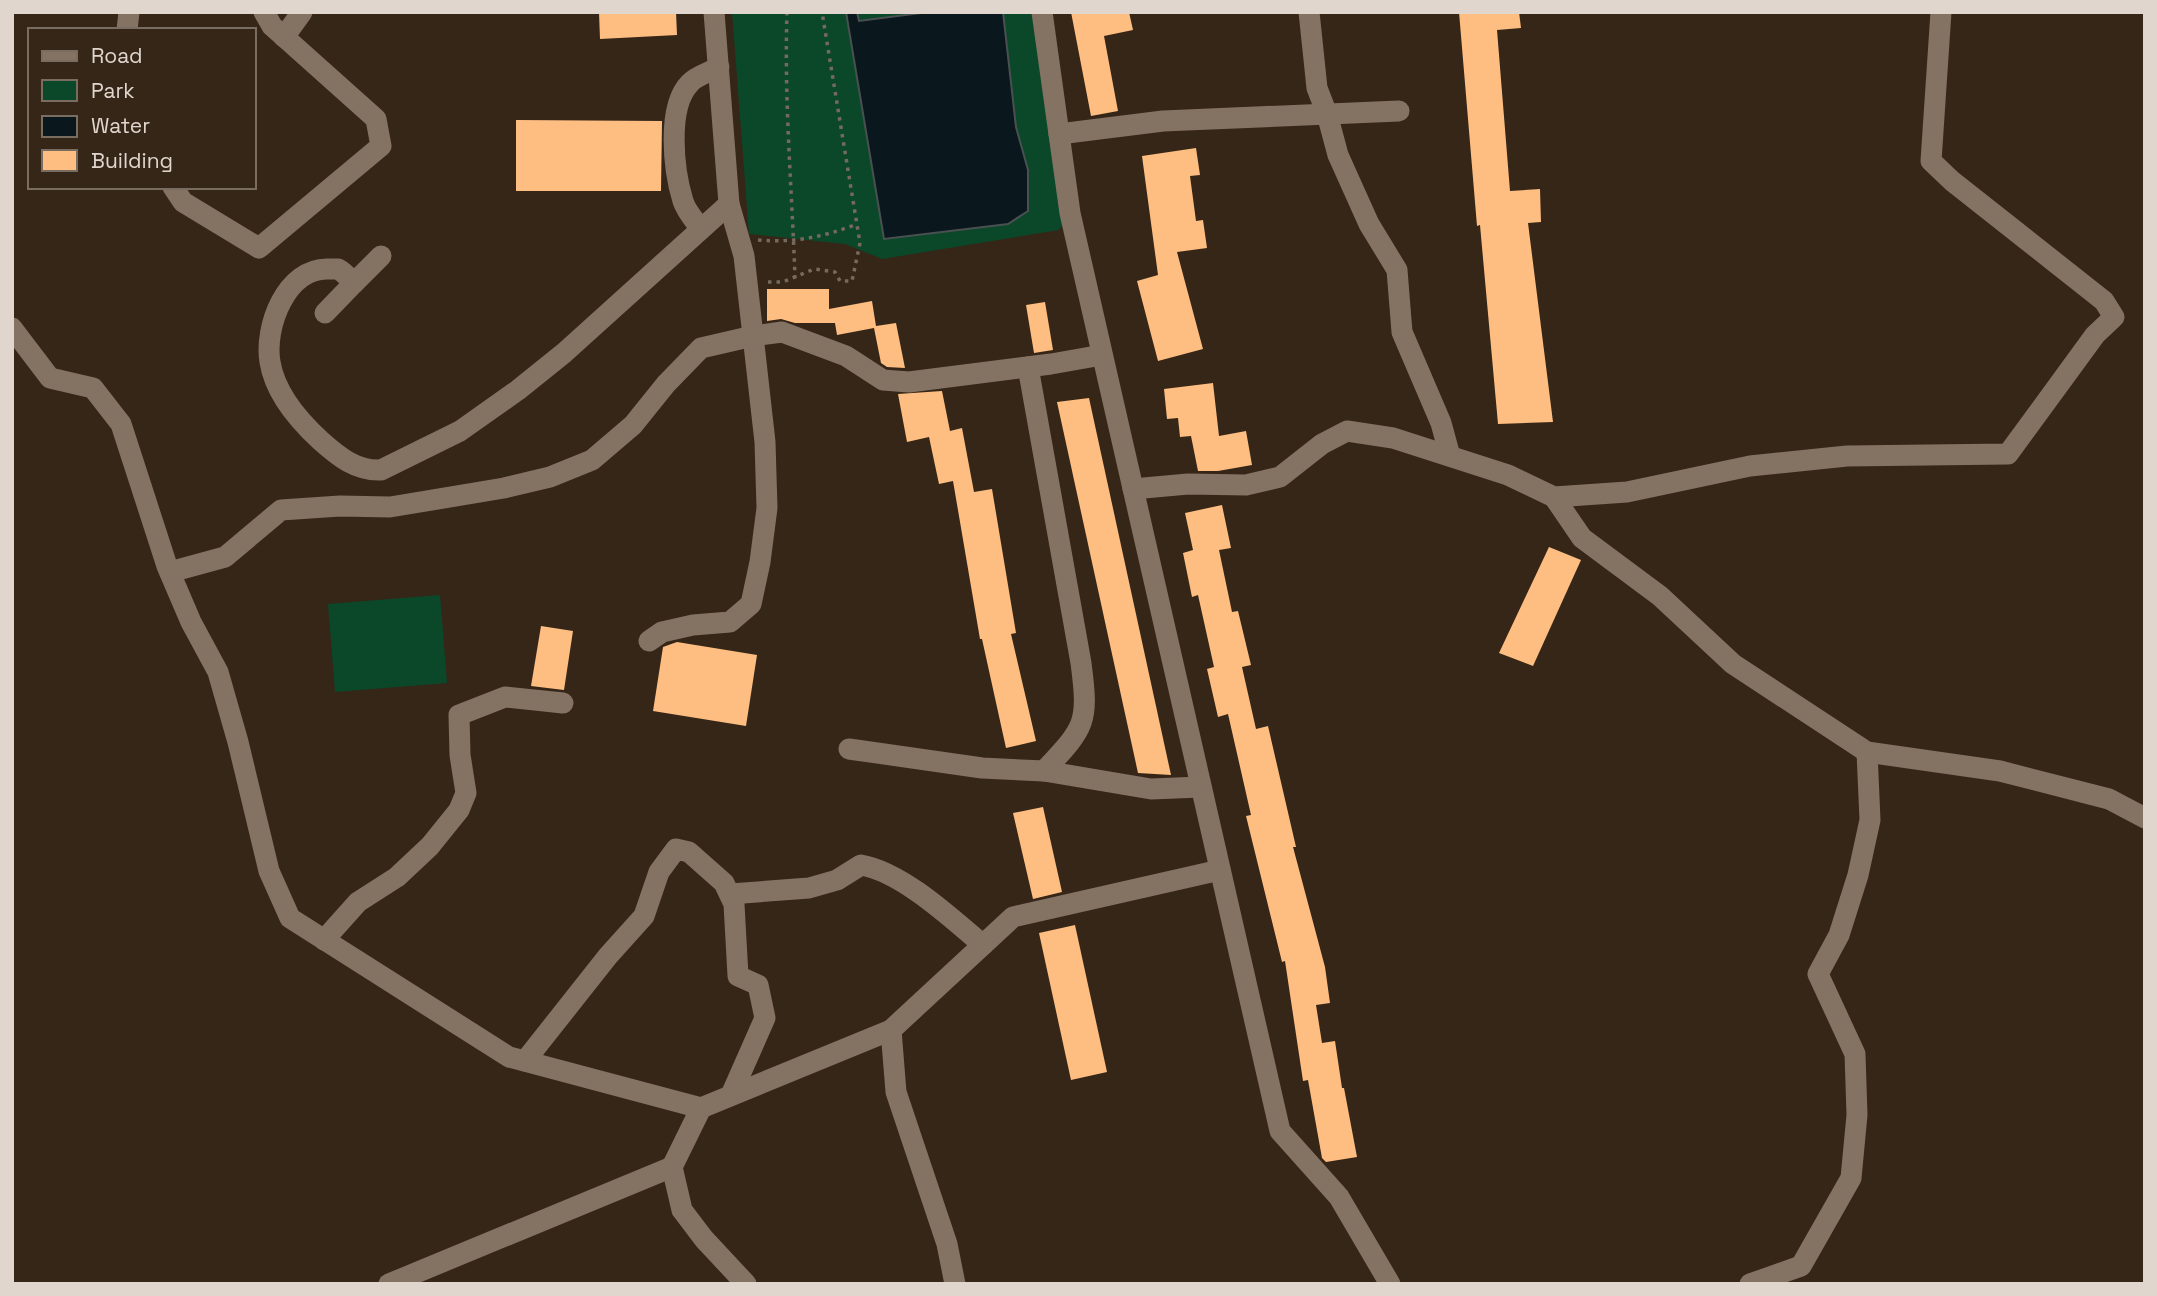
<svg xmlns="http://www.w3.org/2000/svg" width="2157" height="1296" viewBox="0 0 2157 1296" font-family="'Space Grotesk',sans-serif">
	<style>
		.green { fill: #0b4829 }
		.water { fill: #0a171c; stroke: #4a5051; stroke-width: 2 }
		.building { fill: #ffbe81 }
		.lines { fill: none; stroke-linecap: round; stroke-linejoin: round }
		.path { stroke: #76695e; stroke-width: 3.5; stroke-dasharray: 3.5 5; stroke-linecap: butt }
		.minor { stroke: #847263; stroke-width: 21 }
		.tertiary { stroke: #847263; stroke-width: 21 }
	</style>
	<rect width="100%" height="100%" fill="#352618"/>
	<g class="green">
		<polygon points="732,12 1042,12 1070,213 1059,230 882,259 845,244 749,234"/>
		<polygon points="440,595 447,683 335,692 328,604"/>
	</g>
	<polygon class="water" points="846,12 857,12 859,21 929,12 1003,12 1016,127 1028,170 1028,211 1008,224 884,239"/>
	<g class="building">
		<polygon points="599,12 676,12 677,35 600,39"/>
		<polygon points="1071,12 1129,12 1133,30 1104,36 1118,111 1091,116"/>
		<polygon points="1459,12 1519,12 1521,28 1497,30 1510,191 1540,189 1541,222 1528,223 1553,422 1498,424 1480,225 1477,226"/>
		<polygon points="516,120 662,121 661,191 516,191"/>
		<polygon points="1196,148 1200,175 1190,176 1196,221 1203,220 1207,248 1177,252 1203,349 1158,361 1137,281 1158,275 1142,156"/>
		<polygon points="767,289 829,289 829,309 872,301 876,326 896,323 905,368 887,367 881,363 874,328 837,335 835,323 795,323 781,319 767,321"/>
		<polygon points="1045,302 1053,350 1034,353 1026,305"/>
		<polygon points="1213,383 1219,436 1246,431 1252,465 1218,471 1198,471 1191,436 1180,437 1178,418 1167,419 1164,389"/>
		<polygon points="942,391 950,431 962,428 974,492 992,489 1016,633 1011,634 1036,741 1006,748 982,639 980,639 953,481 939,484 929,437 907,442 898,394"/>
		<polygon points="1089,398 1171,775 1138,773 1057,402"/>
		<polygon points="1222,505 1231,548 1219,550 1232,612 1238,611 1251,665 1242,667 1256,729 1268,726 1296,847 1293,847 1325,967 1330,1003 1316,1005 1322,1043 1335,1041 1342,1088 1344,1088 1357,1157 1326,1162 1322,1158 1308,1080 1303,1081 1285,961 1282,962 1246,816 1251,815 1228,714 1218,717 1207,669 1214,667 1198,595 1192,597 1183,553 1193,550 1185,513"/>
		<polygon points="1549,547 1581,560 1533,666 1499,653"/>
		<polygon points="541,626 573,631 564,690 531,686"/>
		<polygon points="677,642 757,655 746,726 653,711 663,647"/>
		<polygon points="1043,807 1062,892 1033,899 1013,813"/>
		<polygon points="1075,925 1107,1072 1071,1080 1039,933"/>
	</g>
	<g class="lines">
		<g class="path">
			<path d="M787,12c-3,89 5,177 8,266"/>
			<path d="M758,240c37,3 65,-3 99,-16"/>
			<polyline points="768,282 783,282 814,269 835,272 840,281 852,281 860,243 822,12"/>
		</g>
		<g class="minor">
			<polyline points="1309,12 1317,88 1327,114 1338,155 1369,224 1397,270 1402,332 1441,423 1450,456"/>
			<polyline points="127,30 129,12"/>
			<polyline points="284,37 302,12"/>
			<polyline points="1059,134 1163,121 1399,111"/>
			<polyline points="173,187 183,202 259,248 381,146 376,119 272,26 264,12"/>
			<path d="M701,229c-6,-8 -15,-18 -18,-28 -9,-29 -17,-94 7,-118 6,-7 20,-11 29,-16"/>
			<path d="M381,256l-27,27c-4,-4 -10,-11 -16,-14 -1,0 -9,0 -10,0 -42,-1 -64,58 -58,93 5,31 28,58 51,79 18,16 35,30 60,29l79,-39 58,-41 46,-37 165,-149 -15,-192"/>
			<polyline points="325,313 354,283"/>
			<polyline points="12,328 50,378 93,388 121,424 167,566 191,622 218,672 238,742 269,871 290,918 509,1057 701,1108"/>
			<path d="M1028,367l53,296c8,61 4,64 -37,108"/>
			<polyline points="1133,489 1188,484 1246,485 1280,477 1322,444 1347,431 1393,438 1508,475 1554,497 1627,492 1750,466 1847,456 2008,454 2095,335 2114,317 2104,301 1952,181 1931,161 1941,12"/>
			<polyline points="1554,497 1582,538 1660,596 1733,664 1867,752 2000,771 2109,799 2145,818"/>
			<polyline points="170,572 225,557 281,510 340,506 390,507 504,488 550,477 592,460 633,425 666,384 701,348 753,336 782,332 846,356 883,380 909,382 1051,364 1102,355"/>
			<polyline points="649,641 662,632 693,625 730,622 751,604 760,562 767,508 765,442 744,256 729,204"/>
			<polyline points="849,749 982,768 1044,771 1151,789 1201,787"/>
			<path d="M730,894l79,-6 28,-8 24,-15c41,7 90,53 122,80"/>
			<polyline points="324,940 358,902 397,877 430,846 459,810 466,793 460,755 459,715 505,697 563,703"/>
			<polyline points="891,1030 896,1092 947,1244 955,1284"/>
			<polyline points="525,1061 608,956 644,916 659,872 676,849 689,852 724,883 734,904 738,976 758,985 765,1018 731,1095"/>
			<polyline points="672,1167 682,1210 704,1239 746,1284"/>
			<polyline points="389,1284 672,1167 701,1108 891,1030 1013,917 1220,870"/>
			<polyline points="1750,1284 1801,1266 1851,1178 1857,1115 1855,1054 1818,974 1839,935 1858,875 1870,820 1867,752"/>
		</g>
		<polyline class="tertiary" points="1042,12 1070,213 1280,1131 1339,1197 1390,1284"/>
	</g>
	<rect width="2157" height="1296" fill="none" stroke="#e0d6ce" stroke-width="28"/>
	<rect x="28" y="28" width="228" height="161" fill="#352618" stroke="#796c61" stroke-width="2"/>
	<rect x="42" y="51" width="35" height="10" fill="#847263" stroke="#796c61" stroke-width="2"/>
	<text x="91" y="63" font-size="21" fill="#e0d6ce">Road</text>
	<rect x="42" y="80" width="35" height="21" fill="#0b4829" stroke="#796c61" stroke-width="2"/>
	<text x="91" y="98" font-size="21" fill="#e0d6ce">Park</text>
	<rect x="42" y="116" width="35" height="21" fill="#0a171c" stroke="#796c61" stroke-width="2"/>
	<text x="91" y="133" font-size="21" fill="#e0d6ce">Water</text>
	<rect x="42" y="150" width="35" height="21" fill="#ffbe81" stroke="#796c61" stroke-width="2"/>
	<text x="91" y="168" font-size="21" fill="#e0d6ce">Building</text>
</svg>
